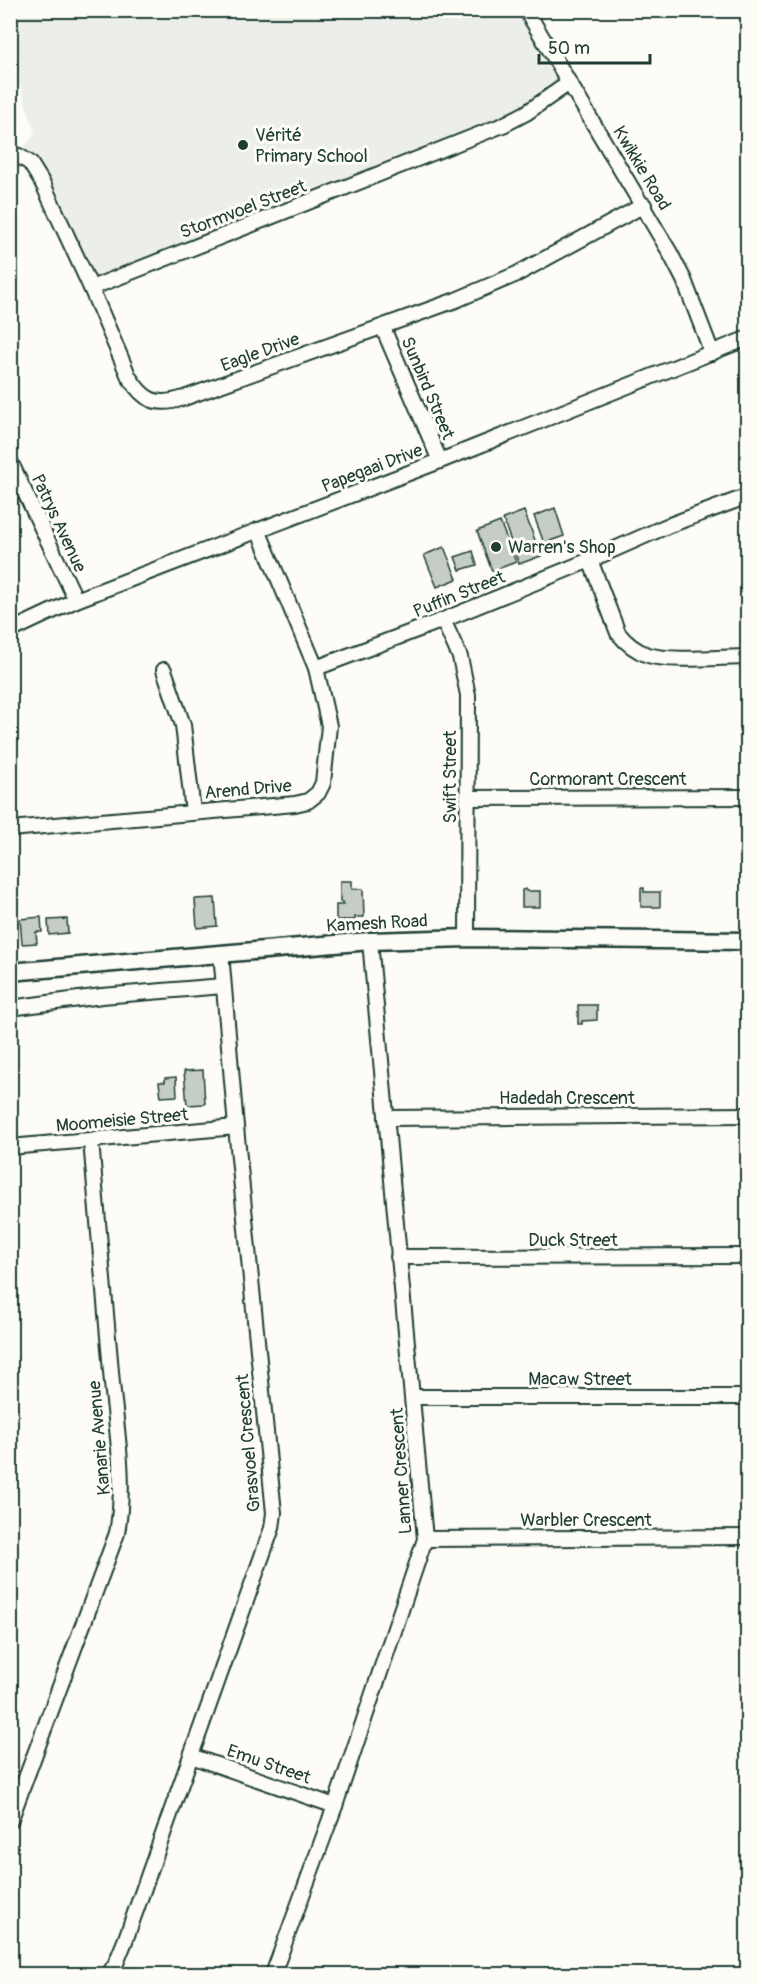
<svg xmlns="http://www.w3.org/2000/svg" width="758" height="1985" viewBox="0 0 758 1985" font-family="Pangolin,sans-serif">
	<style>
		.built { fill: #eceee9 }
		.building { fill: #c6cdc7; stroke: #1f3d34; stroke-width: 1.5 }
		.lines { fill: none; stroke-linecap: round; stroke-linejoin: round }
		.minor-casing { stroke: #1f3d34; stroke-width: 18 }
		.tertiary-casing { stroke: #1f3d34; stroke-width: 21 }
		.minor { stroke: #fdfcf7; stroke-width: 14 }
		.tertiary { stroke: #fdfcf7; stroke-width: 16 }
		.poi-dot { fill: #1f3d34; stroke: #fdfcf7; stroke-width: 2 }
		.labels { text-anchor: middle; stroke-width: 6; stroke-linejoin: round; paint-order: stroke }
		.poi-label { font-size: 18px; fill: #1f3d34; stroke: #fdfcf7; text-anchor: start }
		.street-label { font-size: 18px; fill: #1f3d34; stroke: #fdfcf7 }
	</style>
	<rect width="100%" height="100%" fill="#fdfcf7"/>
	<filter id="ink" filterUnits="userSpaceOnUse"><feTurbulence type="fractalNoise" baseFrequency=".0167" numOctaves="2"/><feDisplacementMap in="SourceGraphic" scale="12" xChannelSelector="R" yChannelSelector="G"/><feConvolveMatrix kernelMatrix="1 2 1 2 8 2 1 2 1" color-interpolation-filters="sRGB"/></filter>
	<g filter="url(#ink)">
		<polygon class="built" points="10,11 529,11 575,88 511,125 91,289 17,156 35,134 11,55"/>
		<g class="building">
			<polygon points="555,508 564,536 544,543 534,516"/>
			<polygon points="524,511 541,556 519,564 503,519"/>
			<polygon points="500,522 516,562 492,571 477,531"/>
			<polygon points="444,547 457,579 437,587 424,555"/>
			<polygon points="473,551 477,565 460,570 455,557"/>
			<polygon points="340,881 352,881 352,889 363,889 364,917 355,917 355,920 336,920 336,905 343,905 343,902 340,902"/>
			<polygon points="641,888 644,888 644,892 660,892 660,907 641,907"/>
			<polygon points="526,889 526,891 540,891 540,907 522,907 522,890"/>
			<polygon points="215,898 217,926 197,928 195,899"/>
			<polygon points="41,917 42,932 36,932 37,943 22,944 20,919"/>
			<polygon points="67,919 68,933 49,935 48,920"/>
			<polygon points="578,1005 597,1005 597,1020 582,1021 582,1024 578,1024"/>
			<polygon points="203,1070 205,1104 187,1105 184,1071"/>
			<polygon points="176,1077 177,1096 161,1097 159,1082 165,1082 165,1078"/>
		</g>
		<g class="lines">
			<g class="minor-casing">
				<g id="minor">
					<polyline points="526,10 669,251 684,280 712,353"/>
					<path d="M10,154l9,2 11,7 13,21 48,104 38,89c15,24 27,30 55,21l272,-98 61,-26 127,-69"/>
					<polyline points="91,288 503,125 526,113 569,83"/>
					<polyline points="383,328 440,461"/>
					<polyline points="10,461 76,600"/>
					<path d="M590,560l28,73c8,10 18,18 30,22 23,7 74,2 100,2"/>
					<polyline points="443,620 460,657 468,695 467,938"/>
					<polyline points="10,631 76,600 440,461 748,338"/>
					<polyline points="316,668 443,620 590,560 667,526 748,496"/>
					<polyline points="164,670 183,725 193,812"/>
					<polyline points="469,798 748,797"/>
					<polyline points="10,829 295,804 308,801 318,793 323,783 329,726 316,668 258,530"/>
					<polyline points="10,1008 102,996 223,986"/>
					<polyline points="386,1118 748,1115"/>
					<polyline points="10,1147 236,1127"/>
					<polyline points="398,1257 748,1256"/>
					<polyline points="413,1397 748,1397"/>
					<polyline points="425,1539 748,1537"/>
					<polyline points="191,1756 335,1806"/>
					<path d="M10,1821l107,-288c9,-50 0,-100 -5,-150 -7,-81 -14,-162 -21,-242"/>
					<polyline points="109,1974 116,1963 125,1941 272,1528 274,1513 236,1127 221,953"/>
					<polyline points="273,1974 335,1806 425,1539 370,941"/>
				</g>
			</g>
			<g class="tertiary-casing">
				<polyline id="tertiary" points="10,972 370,941 467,938 748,941"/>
			</g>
			<use href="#minor" class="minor"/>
			<use href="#tertiary" class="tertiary"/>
		</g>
	</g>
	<g class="poi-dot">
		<circle cx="243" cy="145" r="6"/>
		<circle cx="496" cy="547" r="6"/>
	</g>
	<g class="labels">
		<g class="poi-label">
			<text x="255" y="141">Vérité<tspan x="255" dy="21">Primary School</tspan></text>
			<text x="508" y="553">Warren's Shop</text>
		</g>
		<g class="street-label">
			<text transform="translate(642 168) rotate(59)" y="6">Kwikkie Road</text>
			<text transform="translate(243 209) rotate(-21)" y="6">Stormvoel Street</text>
			<text transform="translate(260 352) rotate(-20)" y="6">Eagle Drive</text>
			<text transform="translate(428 388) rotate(67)" y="6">Sunbird Street</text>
			<text transform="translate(372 468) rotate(-21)" y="6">Papegaai Drive</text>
			<text transform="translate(59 523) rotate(65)" y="6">Patrys Avenue</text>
			<text transform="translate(459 594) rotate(-22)" y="6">Puffin Street</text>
			<text transform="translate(450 777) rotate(-90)" y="6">Swift Street</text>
			<text x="608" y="785">Cormorant Crescent</text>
			<text transform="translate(248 789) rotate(-5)" y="6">Arend Drive</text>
			<text transform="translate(377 923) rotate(-3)" y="6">Kamesh Road</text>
			<text x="567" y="1104">Hadedah Crescent</text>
			<text transform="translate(122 1120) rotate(-5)" y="6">Moomeisie Street</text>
			<text x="573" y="1246">Duck Street</text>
			<text x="580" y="1385">Macaw Street</text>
			<text transform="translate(99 1438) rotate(-95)" y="6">Kanarie Avenue</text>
			<text transform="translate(248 1443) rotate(-95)" y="6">Grasvoel Crescent</text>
			<text transform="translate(401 1471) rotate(-94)" y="6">Lanner Crescent</text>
			<text x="586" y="1526">Warbler Crescent</text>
			<text transform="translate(269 1764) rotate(19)" y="6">Emu Street</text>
		</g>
	</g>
	<rect width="758" height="1985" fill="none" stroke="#fdfcf7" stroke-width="36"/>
	<rect x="18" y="18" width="722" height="1949" fill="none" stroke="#1f3d34" stroke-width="2" filter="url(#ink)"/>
	<path d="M539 54v9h111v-9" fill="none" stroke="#1f3d34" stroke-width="3"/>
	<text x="548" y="54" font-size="18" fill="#1f3d34" stroke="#fdfcf7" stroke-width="4.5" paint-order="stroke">50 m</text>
</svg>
